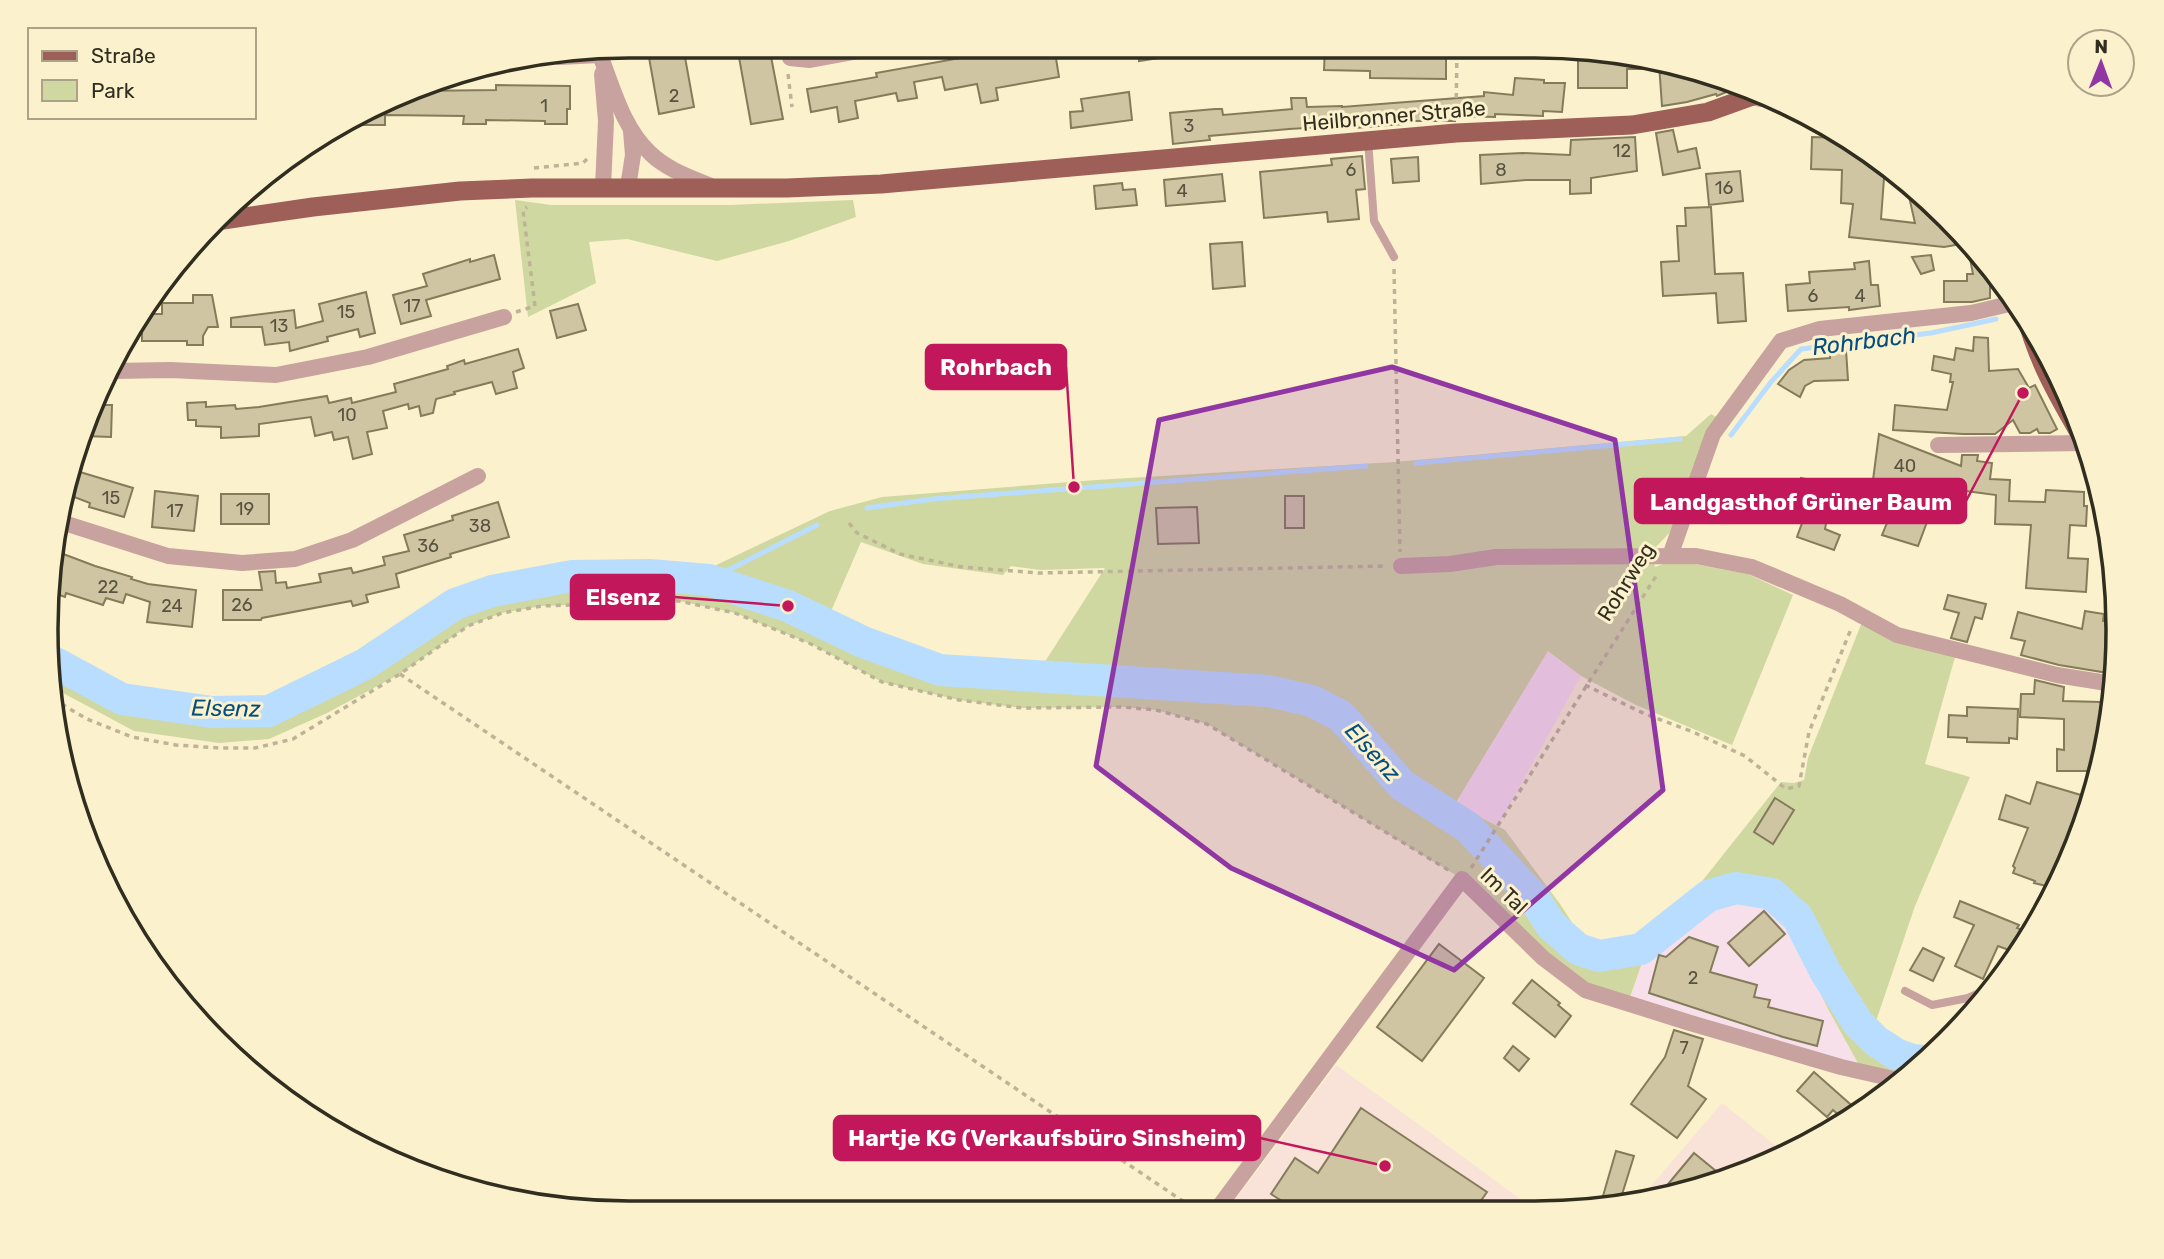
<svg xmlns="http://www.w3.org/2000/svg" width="2164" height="1259" viewBox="0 0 2164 1259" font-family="Rubik,sans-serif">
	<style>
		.commercial { fill: #f9e2d7 }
		.industrial { fill: #f8e0ea }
		.green { fill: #d0d8a2; fill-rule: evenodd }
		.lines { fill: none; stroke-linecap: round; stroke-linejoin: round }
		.stream { stroke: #b9ddfe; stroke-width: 5 }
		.river { stroke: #b9ddfe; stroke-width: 32 }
		.building { fill: #cfc5a2; stroke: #847b5a; stroke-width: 2 }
		.path { stroke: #bdb497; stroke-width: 3.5; stroke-dasharray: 5 5; stroke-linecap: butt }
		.service { stroke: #c7a29e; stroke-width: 8 }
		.minor { stroke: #c7a29e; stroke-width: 16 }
		.primary { stroke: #9e5f59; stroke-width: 19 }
		.marked { fill: #9137a3; fill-opacity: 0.2; stroke: #9137a3; stroke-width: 5; stroke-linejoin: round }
		.labels { text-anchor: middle; stroke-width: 6; stroke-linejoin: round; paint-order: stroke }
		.number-label { font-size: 18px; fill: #585340 }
		.street-label { font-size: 21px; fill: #312d1f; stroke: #fbf1cd }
		.water-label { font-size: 23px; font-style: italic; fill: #044d7e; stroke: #fbf1cd }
		.rim { fill: none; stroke: #312d1f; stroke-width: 3.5 }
		.leader { fill: none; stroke: #c2185b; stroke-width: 2.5 }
		.callout-dot { fill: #c2185b; stroke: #fbf1cd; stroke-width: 2.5 }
		.callout { fill: #c2185b; stroke: #c2185b; stroke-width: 2.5 }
		.callout-label { font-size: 23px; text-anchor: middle; font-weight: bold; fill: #fff }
	</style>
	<rect width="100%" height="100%" fill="#fbf1cd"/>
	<g class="commercial">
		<polygon points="1336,1065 1421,1126 1538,1212 1236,1212 1233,1203"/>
		<polygon points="1722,1103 1786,1154 1722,1183 1640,1199"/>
	</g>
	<g class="industrial">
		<polygon points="1548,651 1581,676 1498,826 1455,804"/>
		<polygon points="1729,897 1769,900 1786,922 1828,1009 1860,1067 1628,1003 1643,960 1655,947"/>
	</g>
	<g class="green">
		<polygon points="515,200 551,205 730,205 853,200 856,217 789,241 717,261 627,239 589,242 596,283 528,317"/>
		<path d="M1711,414l7,4 -41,107 -25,26 3,16 19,-7 74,14 45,21 -61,150 -96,-40 -55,-29 -33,-25 -93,153 50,26 55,74 30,46 33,-1 72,-59 86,-108 13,1 10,-3 4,-22 54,-136 93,35 -30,107 45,13 -55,129 -40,118 33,25 24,6 -26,20 -46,-8 -32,-58 -42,-87 -17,-22 -40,-3 -74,50 -12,13 -15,43 -43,-13 -123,-111 -255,-155 -51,-14 -34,-3 -99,1 -64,-8 -77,-18 -71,-38 -76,-31 -56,-12 -137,5 -40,7 -34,13 -68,48 -73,39 -58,26 -50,4 -85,-12 -84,-45 -3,-19 1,-11 75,40 92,12 51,1 94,-46 95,-63 47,-14 40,-7 110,-12 58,1 120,-57 52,-14 214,-17 298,-18 292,-26zM861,542l62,22 80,11 8,-9 29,4 65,-2 -66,103 -87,-9 -124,-44z"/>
	</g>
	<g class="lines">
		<g class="stream">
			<polyline points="1997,276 1999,293"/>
			<polyline points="1731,435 1771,382 1801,349 1931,333 1996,319"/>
			<polyline points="1416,463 1680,439"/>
			<polyline points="867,508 933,499 1366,466"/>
			<polyline points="709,580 817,525"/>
		</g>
		<polyline class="river" points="48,659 122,699 212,712 269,711 365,664 455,604 492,591 572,576 649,575 709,580 788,606 863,642 940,670 1269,691 1312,701 1341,716 1402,785 1469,828 1533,897 1551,925 1578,949 1599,956 1641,949 1708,896 1736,888 1772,894 1798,918 1826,973 1858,1023 1876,1041 1896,1054 1913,1060 1923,1061"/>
	</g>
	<g class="building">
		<polygon points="647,46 683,46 694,107 659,114"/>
		<polygon points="737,46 769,46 783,119 751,124"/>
		<polygon points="1037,46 1054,46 1059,77 996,88 998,100 981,103 977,84 945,90 942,77 914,82 917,98 898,101 896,93 855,101 858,118 839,122 837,107 811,112 807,89 877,77 876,73 972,56 972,54 988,51 989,55"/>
		<polygon points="1137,46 1185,46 1185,54 1139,61"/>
		<polygon points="1325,46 1439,47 1439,51 1446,51 1446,79 1370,78 1370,71 1324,70"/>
		<polygon points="1578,50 1590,50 1654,63 1653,69 1627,69 1627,88 1578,88"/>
		<polygon points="1659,64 1723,77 1741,86 1717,96 1716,94 1687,102 1662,106"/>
		<polygon points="1515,78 1544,80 1544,83 1565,83 1562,112 1543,111 1543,116 1495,114 1495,117 1455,116 1455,121 1401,121 1402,124 1378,126 1355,128 1355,125 1289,129 1209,136 1210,140 1173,144 1170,113 1215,109 1222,109 1223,115 1292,109 1291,98 1306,98 1307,107 1342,106 1342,107 1484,96 1484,92 1513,95"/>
		<polygon points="496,85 570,86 570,109 567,109 567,124 545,124 545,121 486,120 486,124 463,124 464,116 385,115 385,125 351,125 415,91 496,90"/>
		<polygon points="1129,92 1132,120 1071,128 1070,112 1083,111 1081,99"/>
		<polygon points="1673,130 1678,152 1696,148 1700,168 1663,175 1656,133"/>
		<polygon points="1635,137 1637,171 1591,178 1591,193 1570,194 1570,180 1526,180 1481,184 1480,155 1523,153 1570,155 1571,140"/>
		<polygon points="1812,137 1847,138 1859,144 1885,165 1881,219 1915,223 1910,201 1925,198 1947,216 1990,268 1990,298 1972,302 1944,302 1944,281 1967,281 1967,274 1973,274 1967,243 1944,247 1849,237 1853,204 1841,203 1842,170 1811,169"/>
		<polygon points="1362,156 1365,189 1356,190 1359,219 1328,222 1327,212 1264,218 1260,172 1332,165 1331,159"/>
		<polygon points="1418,157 1419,181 1393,183 1391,159"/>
		<polygon points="1740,171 1743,201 1709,205 1706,174"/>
		<polygon points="1222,174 1225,201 1166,206 1164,180"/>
		<polygon points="1122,183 1123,190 1135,189 1137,205 1096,209 1094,186"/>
		<polygon points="1711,207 1715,274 1743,273 1746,321 1718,323 1716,293 1663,296 1661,262 1679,261 1677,226 1686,226 1685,208"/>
		<polygon points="1242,242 1245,286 1213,289 1210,244"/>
		<polygon points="494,255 500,279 426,300 431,316 401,324 393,295 427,286 423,274 470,259 470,262"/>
		<polygon points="1931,255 1934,270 1921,274 1912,257"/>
		<polygon points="1869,261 1871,285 1878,285 1880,306 1849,310 1849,307 1788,311 1786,285 1810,283 1809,272 1855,269 1854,263"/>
		<polygon points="366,292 375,333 360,337 358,329 327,337 328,341 290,351 289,342 265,345 262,327 231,327 231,318 294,310 296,328 323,321 319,304"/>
		<polygon points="193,295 212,295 218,327 208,327 203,336 203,345 187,345 187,341 142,341 142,332 137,332 138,319 140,314 162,314 162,303 193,303"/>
		<polygon points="578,304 586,330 557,338 550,311"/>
		<polygon points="1974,337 1988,338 1989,371 2018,369 2029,388 2035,385 2057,429 2050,433 2039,433 2037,429 2030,433 2020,433 2013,420 1995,434 1963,434 1893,430 1895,405 1947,410 1953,382 1950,382 1951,374 1932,370 1934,356 1954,360 1956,348 1973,351"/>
		<polygon points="518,349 524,368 513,372 517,388 496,394 492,382 454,392 455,394 436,399 433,413 421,416 419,406 409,409 408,404 383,411 387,428 367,432 372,454 353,459 348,437 334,440 332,432 315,436 311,417 259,424 259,436 221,438 221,427 196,426 196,420 188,420 187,403 206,402 206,407 235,405 236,409 259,407 327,396 329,403 351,398 352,403 396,392 394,384 448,369 447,366 464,360 465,364"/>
		<polygon points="1846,350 1848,380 1814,381 1805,386 1800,397 1778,384 1789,370 1804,360 1830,358 1830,351"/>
		<polygon points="99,405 112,405 111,437 85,436"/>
		<polygon points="1879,434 1961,466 1962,455 1978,455 1977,461 1992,463 1990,479 2010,480 2009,501 2045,502 2046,490 2084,492 2084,506 2087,506 2086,526 2070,525 2068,558 2088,559 2086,592 2026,588 2031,525 1995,524 1996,495 1958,490 1958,492 1939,490 1918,546 1882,535 1903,484 1873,480"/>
		<polygon points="70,469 133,488 124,517 89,507 90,503 64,493 66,478"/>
		<polygon points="1801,478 1833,485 1825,529 1840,535 1834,550 1797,537 1809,504 1797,502"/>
		<polygon points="155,491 198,496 194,531 152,527"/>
		<rect x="221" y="494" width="48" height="30"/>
		<rect x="1285" y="496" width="19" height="32"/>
		<polygon points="498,502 509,537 450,554 451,557 396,574 399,587 366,595 368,602 353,606 351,601 262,618 261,620 223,620 223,590 262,590 259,572 275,571 276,583 286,582 287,588 321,582 319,574 351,568 353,573 385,565 383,557 409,551 404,535 453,520 452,516"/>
		<polygon points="1197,507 1199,543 1158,544 1156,508"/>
		<polygon points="58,552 95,566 132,577 131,579 148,584 196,590 192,627 147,622 150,602 126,594 123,603 106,598 103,605 66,593 65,597 54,593"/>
		<polygon points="1948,595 1986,604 1982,619 1975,617 1967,642 1951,638 1959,613 1944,609"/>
		<polygon points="2085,611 2104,614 2103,621 2111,622 2106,647 2111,648 2108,673 2059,665 2021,655 2025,641 2011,638 2018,612 2082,629"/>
		<polygon points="2035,680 2064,687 2063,701 2101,702 2100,731 2097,731 2097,771 2057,771 2057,749 2064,750 2064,719 2020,717 2021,694 2034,694"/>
		<polygon points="1967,707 2018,709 2017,739 2009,738 2009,743 1967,742 1967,738 1948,737 1949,715 1967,716"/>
		<polygon points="2037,782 2091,798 2074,853 2055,888 2034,883 2035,881 2013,873 2015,868 2013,866 2028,828 1999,819 2006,795 2030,804"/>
		<polygon points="1775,798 1794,810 1773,844 1754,832"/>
		<polygon points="1960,901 2019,925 2017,928 2031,933 2020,954 1998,946 1983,979 1955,966 1974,925 1954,917"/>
		<polygon points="1764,911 1785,934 1749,966 1728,943"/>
		<polygon points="1689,937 1718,947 1710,972 1757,985 1754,997 1770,1000 1768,1007 1823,1021 1817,1046 1783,1037 1649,993 1659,955 1666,957"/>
		<polygon points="1439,944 1484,978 1422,1061 1377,1027"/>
		<polygon points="1923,948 1944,958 1933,981 1910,970"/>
		<polygon points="1532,980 1560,1003 1558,1005 1571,1016 1555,1037 1513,1003"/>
		<polygon points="1674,1030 1703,1039 1688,1086 1706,1099 1677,1138 1631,1104 1665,1057"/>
		<polygon points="1513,1046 1529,1059 1519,1071 1504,1058"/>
		<polygon points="1814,1072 1858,1111 1845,1121 1833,1110 1827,1117 1797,1091"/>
		<polygon points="1361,1108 1487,1192 1473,1212 1337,1212 1320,1201 1313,1212 1299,1212 1271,1194 1295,1158 1318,1173"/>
		<polygon points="1616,1151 1634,1156 1620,1201 1603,1196"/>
		<polygon points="1694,1153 1727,1180 1659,1195"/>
	</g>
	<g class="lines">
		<g class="path">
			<polyline points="788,74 792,107"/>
			<polyline points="1456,118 1457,47"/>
			<polyline points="534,168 583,163 587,159"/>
			<polyline points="1394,269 1400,552"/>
			<polyline points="516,312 535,306 523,210 527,207"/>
			<polyline points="849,523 857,533 900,554 962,567 1039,573 1386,566"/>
			<polyline points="400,674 1199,1212"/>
			<polyline points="1585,685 1645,714 1693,732 1745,756 1786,789 1799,786 1809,732 1851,629"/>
			<polyline points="53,699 87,719 132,737 176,745 219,748 255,748 293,739 400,674 468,626 502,613 542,606 679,601 735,613 811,644 882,682 959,700 1023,708 1122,707 1156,710 1207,724 1450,871"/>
			<polyline points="1471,868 1658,573"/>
			<polyline points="355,1133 398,1161"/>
		</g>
		<g class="service">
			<polyline points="1750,101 1761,103 1776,103"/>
			<polyline points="1368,140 1374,221 1394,257"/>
			<polyline points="1905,991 1932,1005 1968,998 1988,989 2003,970 2008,969"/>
		</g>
		<g class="minor">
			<polyline points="789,46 790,58 810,60 886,46"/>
			<path d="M600,55c13,33 23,73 50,98 17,17 42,25 63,34"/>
			<polyline points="559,57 600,55"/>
			<polyline points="602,74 606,121 603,187"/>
			<polyline points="628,187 633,155 631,131"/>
			<polyline points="114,371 170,370 276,375 368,357 504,317"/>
			<polyline points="1938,445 2085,443"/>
			<polyline points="61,522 168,556 242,563 295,559 352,540 478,476"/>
			<polyline points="1670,556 1713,434 1781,341 1820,329 1971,313 2018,302"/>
			<polyline points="1401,566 1450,564 1496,557 1696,556 1752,567 1840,604 1897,635 2057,675 2113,684"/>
			<polyline points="1215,1212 1462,879 1543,958 1585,990 1687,1022 1841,1067 1898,1080"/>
		</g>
		<g class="primary">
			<polyline points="223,220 313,207 460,191 532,188 787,188 881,184 1456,133 1632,125 1708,112 1758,94"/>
			<path d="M2026,317c14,50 34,82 59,126"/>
		</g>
	</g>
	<path class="marked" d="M1392,367l223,73 48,350 -209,180 -223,-102 -135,-102 63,-346z"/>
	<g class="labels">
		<g class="number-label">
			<text x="674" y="102">2</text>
			<text x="544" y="112">1</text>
			<text x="1189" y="132">3</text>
			<text x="1622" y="157">12</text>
			<text x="1351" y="176">6</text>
			<text x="1501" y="176">8</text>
			<text x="1724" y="194">16</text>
			<text x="1182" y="197">4</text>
			<text x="1813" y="302">6</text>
			<text x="1860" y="302">4</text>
			<text x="412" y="312">17</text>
			<text x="346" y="318">15</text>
			<text x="279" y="332">13</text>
			<text x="347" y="421">10</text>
			<text x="1905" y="472">40</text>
			<text x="111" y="504">15</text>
			<text x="245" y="515">19</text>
			<text x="175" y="517">17</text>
			<text x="480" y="532">38</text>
			<text x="428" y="552">36</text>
			<text x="108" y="593">22</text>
			<text x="242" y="611">26</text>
			<text x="172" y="612">24</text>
			<text x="1693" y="984">2</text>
			<text x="1684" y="1054">7</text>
		</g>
		<g class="street-label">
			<text transform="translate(1394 116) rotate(-5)" y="7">Heilbronner Straße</text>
			<text transform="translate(1626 582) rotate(-58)" y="7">Rohrweg</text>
			<text transform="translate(1504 891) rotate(44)" y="7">Im Tal</text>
		</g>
		<g class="water-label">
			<text transform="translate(1864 341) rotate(-7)" y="8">Rohrbach</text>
			<text transform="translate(226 708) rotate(1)" y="8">Elsenz</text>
			<text transform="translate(1373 752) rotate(48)" y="8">Elsenz</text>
		</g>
	</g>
	<path d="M0 0H2164V1259H0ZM629 58H1535A571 571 0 0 1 2106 629V630A571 571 0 0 1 1535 1201H629A571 571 0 0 1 58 630V629A571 571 0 0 1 629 58Z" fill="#fbf1cd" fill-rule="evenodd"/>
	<path class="rim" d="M629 58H1535A571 571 0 0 1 2106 629V630A571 571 0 0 1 1535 1201H629A571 571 0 0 1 58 630V629A571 571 0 0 1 629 58Z"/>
	<path class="leader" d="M1074 487L1066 367M2023 393L1966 501M788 606L674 597M1385 1166L1260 1138"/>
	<g class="callout-dot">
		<circle cx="1074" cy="487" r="7"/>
		<circle cx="2023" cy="393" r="7"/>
		<circle cx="788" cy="606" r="7"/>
		<circle cx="1385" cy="1166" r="7"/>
	</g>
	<g class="callout">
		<rect x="926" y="345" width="140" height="44" rx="7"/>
		<rect x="1635" y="479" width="331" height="44" rx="7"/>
		<rect x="571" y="575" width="103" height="44" rx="7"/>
		<rect x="834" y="1116" width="426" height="44" rx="7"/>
	</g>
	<g class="callout-label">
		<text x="996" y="375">Rohrbach</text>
		<text x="1801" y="510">Landgasthof Grüner Baum</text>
		<text x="623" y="605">Elsenz</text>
		<text x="1047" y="1146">Hartje KG (Verkaufsbüro Sinsheim)</text>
	</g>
	<rect x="28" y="28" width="228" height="91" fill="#fbf1cd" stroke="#aaa387" stroke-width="2"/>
	<rect x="42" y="51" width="35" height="10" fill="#9e5f59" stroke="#aaa387" stroke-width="2"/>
	<text x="91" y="63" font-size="21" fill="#312d1f">Straße</text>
	<rect x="42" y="80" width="35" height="21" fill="#d0d8a2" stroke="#aaa387" stroke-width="2"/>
	<text x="91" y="98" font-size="21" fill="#312d1f">Park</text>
	<g transform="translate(2101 63) rotate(1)"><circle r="33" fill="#fbf1cd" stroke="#aaa387" stroke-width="2"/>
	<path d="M0-5L12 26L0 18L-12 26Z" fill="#9137a3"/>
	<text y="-10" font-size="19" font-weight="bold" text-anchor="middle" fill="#312d1f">N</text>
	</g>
</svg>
